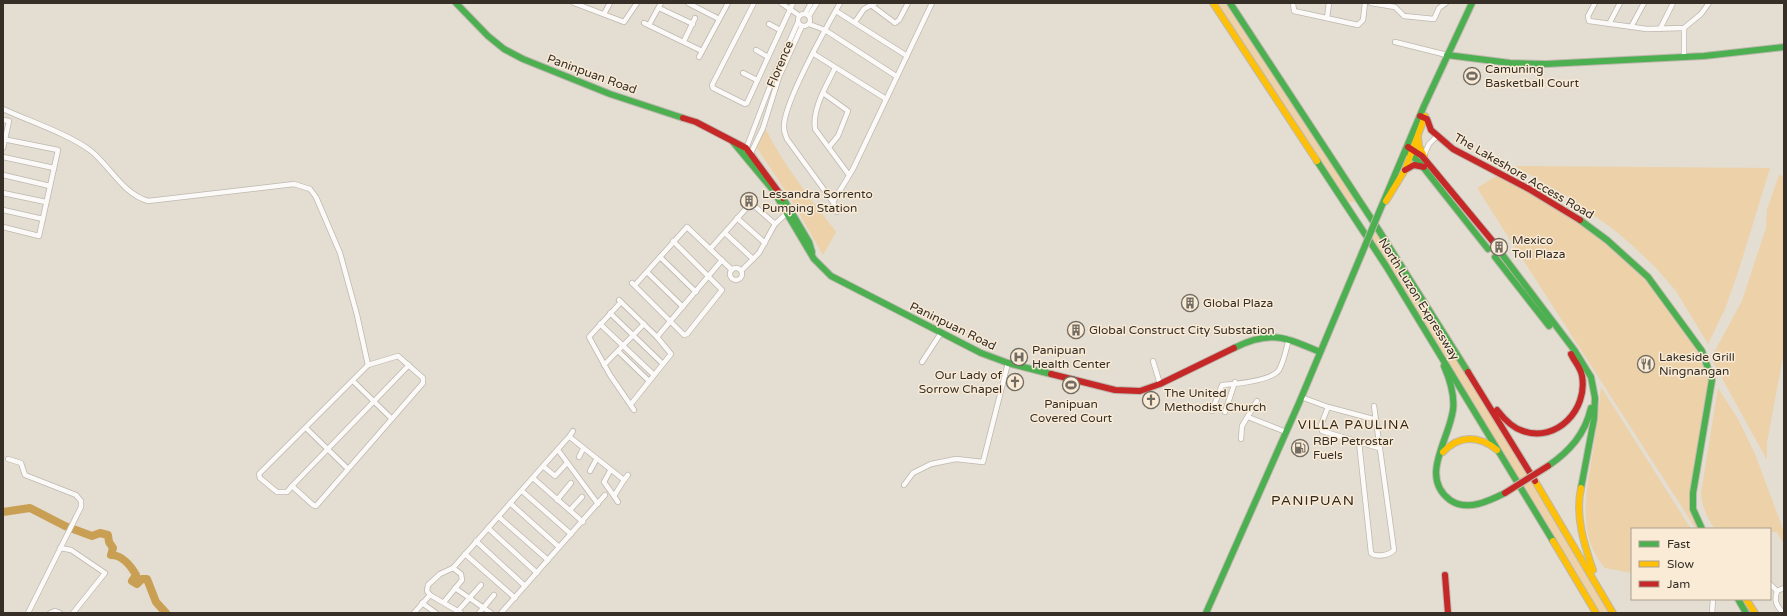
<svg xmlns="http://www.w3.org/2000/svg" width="1787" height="616" viewBox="0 0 1787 616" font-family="'Varela Round',sans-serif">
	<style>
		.green { fill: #ecd1a9 }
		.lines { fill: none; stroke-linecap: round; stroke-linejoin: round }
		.river { stroke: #c99f53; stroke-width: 8 }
		.street-casing { stroke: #beb8af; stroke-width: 6 }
		.fast-casing { stroke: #beb8af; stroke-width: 8 }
		.slow-casing { stroke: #beb8af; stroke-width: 8 }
		.jam-casing { stroke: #beb8af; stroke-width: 8 }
		.street { stroke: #fbfaf8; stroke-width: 4.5 }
		.fast { stroke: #4caf50; stroke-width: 6 }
		.slow { stroke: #ffc107; stroke-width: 6 }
		.jam { stroke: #c62828; stroke-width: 6 }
		.fast-bridge-casing { stroke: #beb8af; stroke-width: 8; stroke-linecap: butt }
		.jam-bridge-casing { stroke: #beb8af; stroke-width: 8; stroke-linecap: butt }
		.fast-bridge { stroke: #4caf50; stroke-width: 6 }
		.jam-bridge { stroke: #c62828; stroke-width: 6 }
		.labels { text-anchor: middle; stroke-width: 3; stroke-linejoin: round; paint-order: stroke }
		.street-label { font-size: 12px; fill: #352f27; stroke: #faebd6 }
		.poi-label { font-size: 12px; fill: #352f27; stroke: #faebd6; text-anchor: start }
		.neighbourhood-label { font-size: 13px; letter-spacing: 1px; fill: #332818; stroke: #faebd6 }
		.quarter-label { font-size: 14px; letter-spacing: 1px; fill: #332818; stroke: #faebd6 }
	</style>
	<rect width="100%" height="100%" fill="#e4ddd1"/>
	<g class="green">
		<polygon points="1217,3 1228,3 1356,199 1356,202 1349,202"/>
		<path d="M765,128c19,38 46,71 71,104l-13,23 -34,-59 -32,-48z"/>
		<polygon points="1515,166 1770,168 1740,266 1725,309 1708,344 1676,291 1657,269 1633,246 1613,229 1568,197"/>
		<polygon points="1498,175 1522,186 1579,221 1599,236 1643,275 1678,319 1697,350 1709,384 1691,502 1703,529 1696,529 1477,188"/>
		<polygon points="1779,175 1784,176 1784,351 1767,443 1767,460 1711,358 1742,301 1766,228 1767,210"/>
		<polygon points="1377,229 1438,326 1610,613 1599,613 1372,240"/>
		<path d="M1601,387l90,142h-59v44l-27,-5c-30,-34 -18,-77 -12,-117 4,-22 6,-43 8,-64z"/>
		<path d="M1718,388l20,31 17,35 29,78v13l-7,-13h-7v-3h-55c-8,-11 -13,-22 -14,-36z"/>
	</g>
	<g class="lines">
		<path class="river" d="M3,512l27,-4 35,18 27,10 8,-3 8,2 1,7 4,6 -2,7c11,0 20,11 25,20l-4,6 5,3 5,-5h5l9,23 10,11"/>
		<g class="street-casing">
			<g id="street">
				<polyline points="574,3 624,22 637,3"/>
				<polyline points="688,3 719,19"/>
				<polyline points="754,3 712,85 713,88 745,104 747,103 793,3"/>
				<polyline points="781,3 800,16"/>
				<polyline points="1293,3 1294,11 1358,25 1363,20 1365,3"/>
				<polyline points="1371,3 1395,7 1404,16 1434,19 1439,8 1446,3"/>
				<polyline points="1595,3 1588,16 1589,21 1647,29 1684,28 1701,14 1709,3"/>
				<polyline points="871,5 895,23 899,20 908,3"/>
				<polyline points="659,8 693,24"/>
				<polyline points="836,11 907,56"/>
				<circle cx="804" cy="20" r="6"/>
				<polyline points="604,14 610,3"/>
				<polyline points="805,14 811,3"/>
				<polyline points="809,16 817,3"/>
				<polyline points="1327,18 1329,3"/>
				<polyline points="855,22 864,9 875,3"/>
				<polyline points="644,23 702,51"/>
				<polyline points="769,24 780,30"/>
				<polyline points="809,24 825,30 896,76"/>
				<polyline points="1609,24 1620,3"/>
				<polyline points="649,25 661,3"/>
				<polyline points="1631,27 1644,3"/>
				<polyline points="1684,28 1684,57"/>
				<polyline points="1660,29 1673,3"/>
				<polyline points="684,41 695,18"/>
				<polyline points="1395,42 1447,55"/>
				<polyline points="756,50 768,57"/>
				<polyline points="814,54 886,99"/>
				<polyline points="699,57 728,3"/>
				<path d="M835,68c-8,17 -23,40 -20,61l34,46"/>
				<polyline points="743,73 757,80"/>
				<polyline points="823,93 848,111 838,136 829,147"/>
				<path d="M3,109c26,12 66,25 88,42 19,15 32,43 57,50l146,-17 16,5 6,8 24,56 17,62 11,50"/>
				<polyline points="3,120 9,121 3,148"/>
				<polyline points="3,139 58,150 39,236 3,227"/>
				<polyline points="746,149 774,76 798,22"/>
				<polyline points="1424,155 1429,144 1437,136"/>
				<polyline points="3,157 54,168"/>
				<polyline points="749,157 763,128 779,77 802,26"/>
				<polyline points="3,175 50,186"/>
				<polyline points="3,193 46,202"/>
				<polyline points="833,202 853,169 932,3"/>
				<polyline points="3,210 43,219"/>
				<path d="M837,212l-4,-10 -46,-63c-1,-3 -3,-7 -3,-11 -2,-23 43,-102 56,-125"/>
				<polyline points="737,218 765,243"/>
				<polyline points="725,233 753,259"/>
				<polyline points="711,248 751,203 775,224"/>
				<polyline points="660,257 696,292"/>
				<circle cx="736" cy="274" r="6"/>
				<polyline points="741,271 759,253 775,224 788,212"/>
				<polyline points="647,272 683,307"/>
				<polyline points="632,283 684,335 687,334 722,290 673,241"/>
				<polyline points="635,285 687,227 732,270"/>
				<polyline points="619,300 657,337 722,260"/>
				<polyline points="621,302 589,337 610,375 634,410"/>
				<polyline points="610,313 663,364"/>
				<polyline points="600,324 654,375"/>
				<polyline points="618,351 649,381"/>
				<polygon points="398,356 423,378 423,383 316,506 313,505 292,486 287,492 277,492 260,478 259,474 368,365"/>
				<polyline points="1153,361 1160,384"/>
				<polyline points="922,362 941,333"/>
				<polyline points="604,365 644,324"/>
				<polyline points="353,381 392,419"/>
				<polyline points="1301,397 1328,407 1373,419 1375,421"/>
				<polyline points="631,404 671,354 657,337"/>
				<polyline points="1328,407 1321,425 1322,431 1379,448"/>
				<path d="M1212,411l10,-26c13,-1 49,-4 57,-15 5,-9 7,-21 10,-31"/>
				<polyline points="1225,412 1235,382"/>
				<polyline points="1248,417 1286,432"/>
				<polyline points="306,428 348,469"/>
				<polyline points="569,437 573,431"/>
				<polyline points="1241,439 1242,426 1257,401"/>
				<path d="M1359,442l12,111c5,5 19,2 23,-3l-20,-144"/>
				<polyline points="558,450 598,504"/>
				<polyline points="579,457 583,449"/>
				<polyline points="8,459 21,463 25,475 76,495 81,501 81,507 28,613"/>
				<polyline points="544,467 555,476 567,463"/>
				<polyline points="590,471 596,460"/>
				<polyline points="533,478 583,522"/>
				<polyline points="624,480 628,475"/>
				<polyline points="904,485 913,473 931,464 956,459 983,462 1008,363"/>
				<polyline points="292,486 409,365"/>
				<polyline points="522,491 571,534"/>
				<polyline points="614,496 618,502"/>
				<polyline points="557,500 571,483"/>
				<polyline points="510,503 559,547"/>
				<polyline points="570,510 582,497"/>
				<polyline points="499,517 548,560"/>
				<polyline points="488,528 537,573"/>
				<polyline points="476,541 525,586"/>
				<polyline points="60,548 71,550 105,573 73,613"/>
				<polyline points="465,554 515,598"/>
				<polyline points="1770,584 1777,591"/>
				<polyline points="455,588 491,613"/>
				<polyline points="444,602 462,580 461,574 453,568"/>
				<polyline points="422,603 436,613"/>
				<polyline points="458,611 481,585"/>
				<polyline points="50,613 55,611 60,613"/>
				<polyline points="414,613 430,595"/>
				<polyline points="461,613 430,595 427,591 428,585 440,574 453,568 566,440 569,437 571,438 624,480 614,496 604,482 610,471"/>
				<polyline points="479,613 494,595"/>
				<polyline points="501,613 605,495"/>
				<polyline points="1712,613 1713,599"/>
				<path d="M1783,613c-7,-8 -9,-12 -6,-22l7,-3"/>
			</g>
		</g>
		<g class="fast-casing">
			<g id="fast">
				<polyline points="456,3 488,36 504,49 523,59 610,94 683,118"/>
				<polyline points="1230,3 1378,229 1468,372"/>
				<polyline points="1447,55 1510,63 1546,64 1704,56 1784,47"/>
				<polyline points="733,142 773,190 814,259 831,276 981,353 1008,363 1051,374"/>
				<polyline points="1407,152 1419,162 1488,249"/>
				<polyline points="1317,161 1386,266 1553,541"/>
				<polyline points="783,198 809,242 812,252"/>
				<polyline points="1380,210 1424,106 1472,3"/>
				<polyline points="1580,220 1607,240 1648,277 1702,351 1712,380 1693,493 1693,509 1702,529"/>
				<polyline points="1501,253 1575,351 1591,377 1595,398 1594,419 1581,488"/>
				<polyline points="1495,257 1549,326"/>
				<path d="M1234,348c36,-18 51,-11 86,4"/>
				<path d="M1444,366c6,14 11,29 9,44 -4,30 -34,67 -3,90 17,12 39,1 55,-7"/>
				<path d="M1548,466c22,-15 37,-32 43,-58"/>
				<polyline points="1738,599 1746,613"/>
				<polyline points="1206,613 1299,403 1362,253"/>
			</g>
		</g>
		<g class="slow-casing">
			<g id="slow">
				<polyline points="1213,3 1317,161"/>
				<polyline points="1418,138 1419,146 1424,156"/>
				<polyline points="1386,201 1405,170 1425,116"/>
				<path d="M1443,452c16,-17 36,-17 54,-2"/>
				<polyline points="1535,481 1613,613"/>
				<path d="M1581,488c-6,28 3,56 12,82"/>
				<polyline points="1553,541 1596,613"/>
				<polyline points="1746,599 1755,613"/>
			</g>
		</g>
		<g class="jam-casing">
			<g id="jam">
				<polyline points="1420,116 1427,119 1431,130 1453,149 1529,189 1580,220"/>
				<polyline points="683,118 696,122 746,148 783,198"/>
				<polyline points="1408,147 1422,156 1495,244"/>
				<polyline points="1405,170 1414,165 1424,167"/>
				<polyline points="1468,372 1535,481"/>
				<polyline points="1051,374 1115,390 1140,391 1160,384 1234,348"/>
				<path d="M1497,410c7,9 15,18 26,21 34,12 65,-22 59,-55 -1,-8 -8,-15 -11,-22"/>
				<polyline points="1445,575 1448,613"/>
			</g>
		</g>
		<use href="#street" class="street"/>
		<use href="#fast" class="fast"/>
		<use href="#slow" class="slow"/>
		<use href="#jam" class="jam"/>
		<g class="fast-bridge-casing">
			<polyline id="fast-bridge" points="1362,253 1380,210"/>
		</g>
		<g class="jam-bridge-casing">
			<polyline id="jam-bridge" points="1505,493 1548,466"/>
		</g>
		<use href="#fast-bridge" class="fast-bridge"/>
		<use href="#jam-bridge" class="jam-bridge"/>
	</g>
	<defs>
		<g id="stadium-ring" transform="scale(0.9)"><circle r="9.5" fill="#faebd6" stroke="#726c62" stroke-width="1.5"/><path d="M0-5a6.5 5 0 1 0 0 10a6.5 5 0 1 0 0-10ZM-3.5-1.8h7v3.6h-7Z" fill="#726c62"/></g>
		<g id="building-ring" transform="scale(0.9)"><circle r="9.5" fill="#faebd6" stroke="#726c62" stroke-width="1.5"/><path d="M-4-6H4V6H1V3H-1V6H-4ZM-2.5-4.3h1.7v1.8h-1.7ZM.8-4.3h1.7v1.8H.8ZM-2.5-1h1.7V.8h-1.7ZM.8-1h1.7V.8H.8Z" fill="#726c62"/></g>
		<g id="hospital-ring" transform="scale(0.9)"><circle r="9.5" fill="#faebd6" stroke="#726c62" stroke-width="1.5"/><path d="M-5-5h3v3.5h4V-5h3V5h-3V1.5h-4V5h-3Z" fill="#726c62"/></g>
		<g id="restaurant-ring" transform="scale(0.9)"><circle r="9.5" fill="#faebd6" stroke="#726c62" stroke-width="1.5"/><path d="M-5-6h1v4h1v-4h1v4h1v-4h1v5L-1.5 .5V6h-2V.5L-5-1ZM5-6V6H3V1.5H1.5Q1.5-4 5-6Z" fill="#726c62"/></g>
		<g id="church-ring" transform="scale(0.9)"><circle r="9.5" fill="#faebd6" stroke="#726c62" stroke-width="1.5"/><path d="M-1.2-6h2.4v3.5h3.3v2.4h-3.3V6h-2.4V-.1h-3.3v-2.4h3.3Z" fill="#726c62"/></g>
		<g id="fuel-ring" transform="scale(0.9)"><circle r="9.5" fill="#faebd6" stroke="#726c62" stroke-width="1.5"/><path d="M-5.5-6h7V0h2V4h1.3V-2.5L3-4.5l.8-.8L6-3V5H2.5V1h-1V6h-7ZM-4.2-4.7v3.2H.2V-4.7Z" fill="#726c62"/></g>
	</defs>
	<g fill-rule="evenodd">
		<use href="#stadium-ring" x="1472" y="76"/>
		<use href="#building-ring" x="749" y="201"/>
		<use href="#building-ring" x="1499" y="247"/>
		<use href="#building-ring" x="1190" y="303"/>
		<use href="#building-ring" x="1076" y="330"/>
		<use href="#hospital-ring" x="1019" y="357"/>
		<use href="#restaurant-ring" x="1646" y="364"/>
		<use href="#church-ring" x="1015" y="382"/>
		<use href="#stadium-ring" x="1071" y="385"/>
		<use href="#church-ring" x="1151" y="400"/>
		<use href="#fuel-ring" x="1300" y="448"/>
	</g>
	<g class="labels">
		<g class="street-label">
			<text transform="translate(780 64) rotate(-67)" y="4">Florence</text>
			<text transform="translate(592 74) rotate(20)" y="4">Paninpuan Road</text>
			<text transform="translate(1524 176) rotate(30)" y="4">The Lakeshore Access Road</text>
			<text transform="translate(1419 299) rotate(58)" y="4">North Luzon Expressway</text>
			<text transform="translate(953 326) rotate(26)" y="4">Paninpuan Road</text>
		</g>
		<g class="poi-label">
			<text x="1485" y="73">Camuning<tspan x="1485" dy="14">Basketball Court</tspan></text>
			<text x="762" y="198">Lessandra Sorrento<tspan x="762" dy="14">Pumping Station</tspan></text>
			<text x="1512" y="244">Mexico<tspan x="1512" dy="14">Toll Plaza</tspan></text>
			<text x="1203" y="307">Global Plaza</text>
			<text x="1089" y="334">Global Construct City Substation</text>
			<text x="1032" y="354">Panipuan<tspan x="1032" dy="14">Health Center</tspan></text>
			<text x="1659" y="361">Lakeside Grill<tspan x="1659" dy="14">Ningnangan</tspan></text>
			<text x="1002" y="379" text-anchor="end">Our Lady of<tspan x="1002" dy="14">Sorrow Chapel</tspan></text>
			<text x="1164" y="397">The United<tspan x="1164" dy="14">Methodist Church</tspan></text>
			<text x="1071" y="408" text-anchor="middle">Panipuan<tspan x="1071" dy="14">Covered Court</tspan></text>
			<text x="1313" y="445">RBP Petrostar<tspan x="1313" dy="14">Fuels</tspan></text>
		</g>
		<g class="neighbourhood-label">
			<text x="1354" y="429">VILLA PAULINA</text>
		</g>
		<g class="quarter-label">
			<text x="1313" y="505">PANIPUAN</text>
		</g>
	</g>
	<rect width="1787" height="616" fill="none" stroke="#352f27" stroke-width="8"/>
	<rect x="1631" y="528" width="140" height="72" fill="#faebd6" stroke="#aba090"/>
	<rect x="1639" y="541" width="20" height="6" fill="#4caf50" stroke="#aba090"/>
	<text x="1667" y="548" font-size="12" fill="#352f27">Fast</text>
	<rect x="1639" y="561" width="20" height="6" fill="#ffc107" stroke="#aba090"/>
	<text x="1667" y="568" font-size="12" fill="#352f27">Slow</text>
	<rect x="1639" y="581" width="20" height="6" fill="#c62828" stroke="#aba090"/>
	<text x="1667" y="588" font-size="12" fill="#352f27">Jam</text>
</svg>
